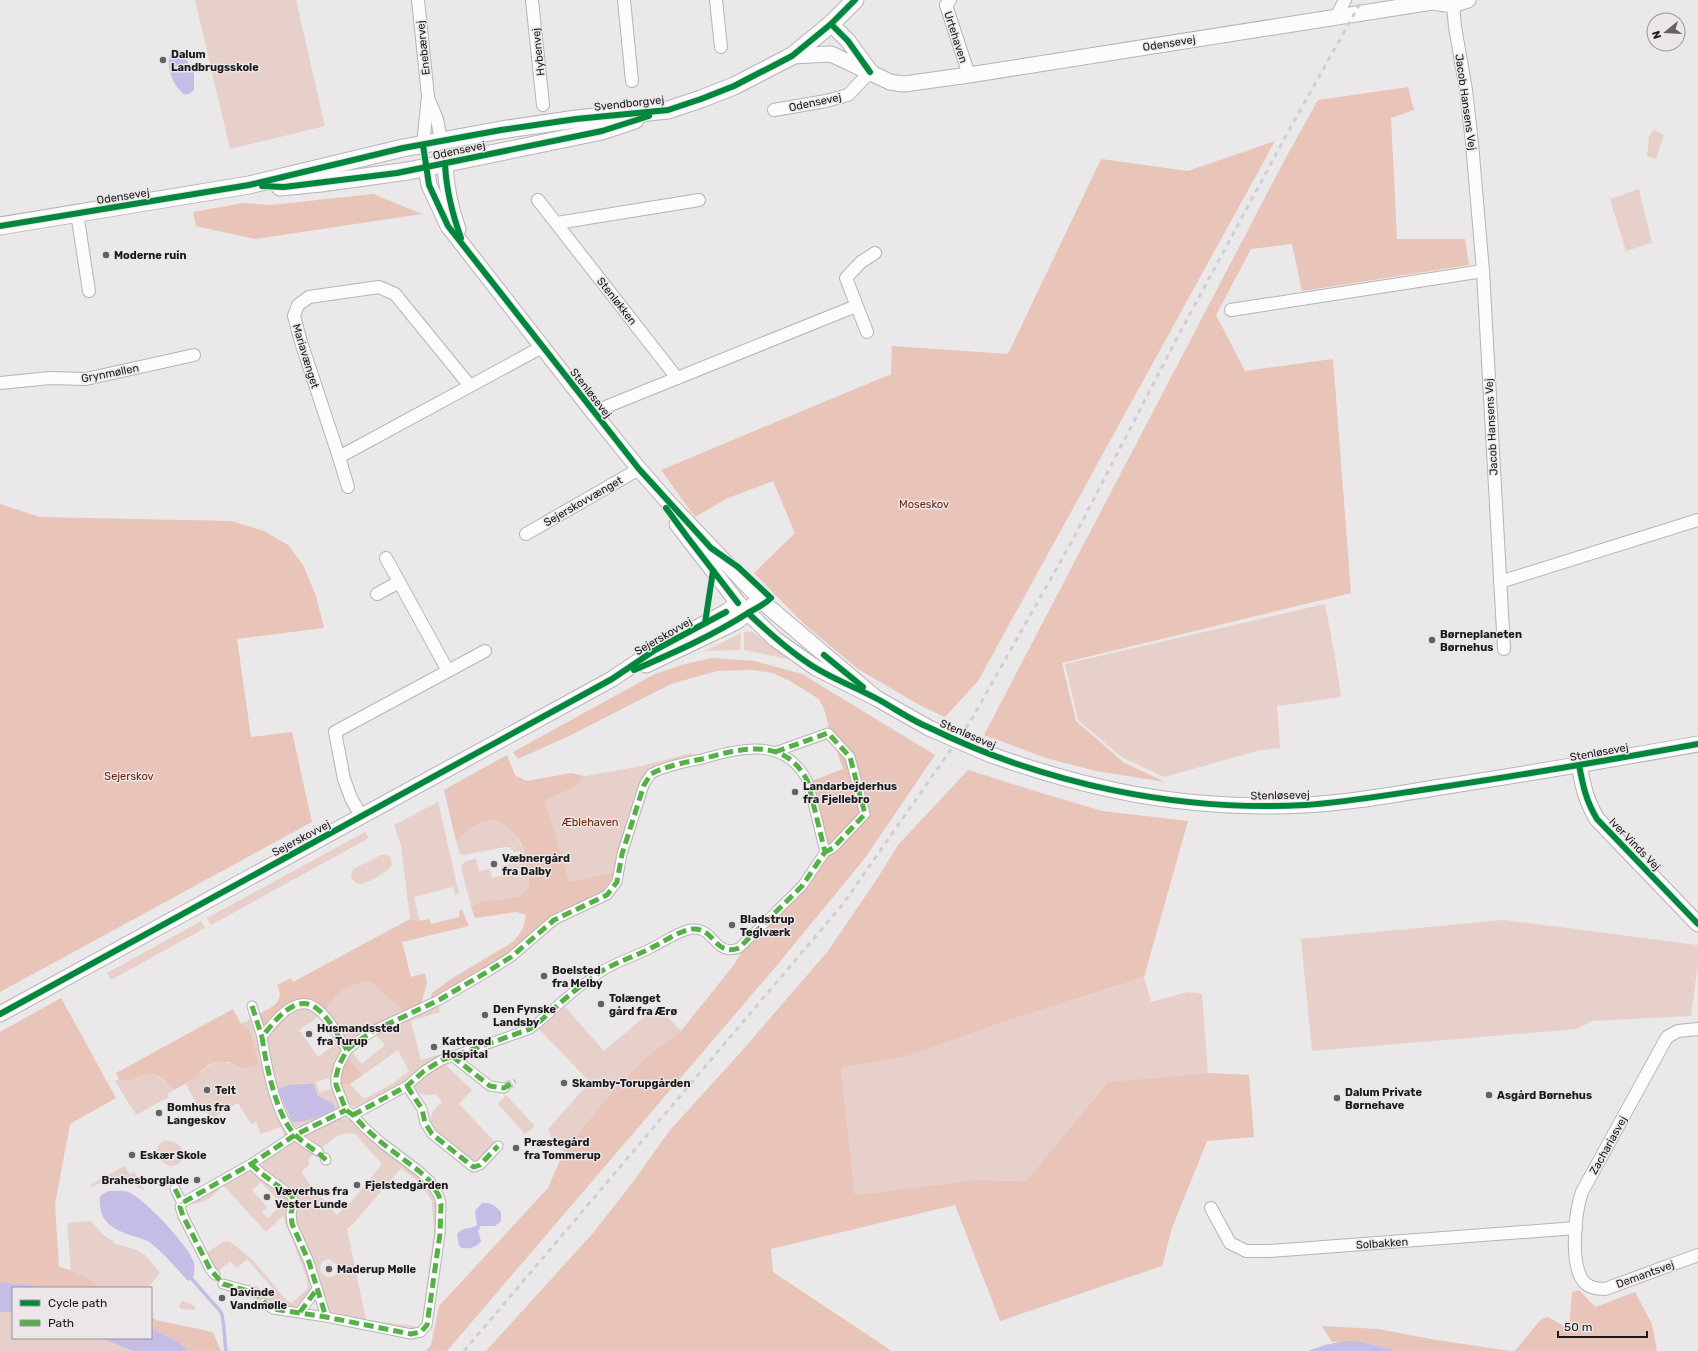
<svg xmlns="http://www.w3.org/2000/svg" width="1698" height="1351" viewBox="0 0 1698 1351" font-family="Rubik,sans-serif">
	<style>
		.green { fill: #e7d0c9; fill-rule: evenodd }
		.forest { fill: #e8c4b9 }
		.water { fill: #c5bde6 }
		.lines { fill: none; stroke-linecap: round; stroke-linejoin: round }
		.stream { stroke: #c5bde6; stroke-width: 3.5 }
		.pedestrian-tunnel { stroke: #cbc9ca; stroke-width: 9; stroke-dasharray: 9 4.5; stroke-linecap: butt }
		.pedestrian-casing { stroke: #b6b4b5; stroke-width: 11 }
		.minor-casing { stroke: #b6b4b5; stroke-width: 14 }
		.tertiary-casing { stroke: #b6b4b5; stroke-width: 17 }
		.secondary-casing { stroke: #b6b4b5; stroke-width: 19 }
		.pedestrian { stroke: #fcfcfc; stroke-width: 9 }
		.minor { stroke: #fcfcfc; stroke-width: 12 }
		.tertiary { stroke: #fcfcfc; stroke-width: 15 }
		.secondary { stroke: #fcfcfc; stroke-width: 17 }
		.rail { stroke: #d0cfd0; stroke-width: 3; stroke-dasharray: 5 5; stroke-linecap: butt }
		.tertiary-bridge-casing { stroke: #b6b4b5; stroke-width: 17; stroke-linecap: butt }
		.tertiary-bridge { stroke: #fcfcfc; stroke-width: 15 }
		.quiet { stroke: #55b145; stroke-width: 5; stroke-dasharray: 10 5; stroke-linecap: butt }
		.cycleway-casing { stroke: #ebe7e9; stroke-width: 8 }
		.cycleway { stroke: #00873e; stroke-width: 6 }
		.poi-dot { fill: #636162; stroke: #ebe7e9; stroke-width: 1.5 }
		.labels { text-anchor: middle; stroke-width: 3; stroke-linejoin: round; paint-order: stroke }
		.street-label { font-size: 11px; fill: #1b191a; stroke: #ebe7e9 }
		.poi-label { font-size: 11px; font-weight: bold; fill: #1b191a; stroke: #ebe7e9; text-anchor: start }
		.park-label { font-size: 11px; fill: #702607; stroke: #ebe7e9 }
	</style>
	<rect width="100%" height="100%" fill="#eae8e9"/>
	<g class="green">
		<polygon points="195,0 296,0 325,126 230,149"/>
		<polygon points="1654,129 1664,135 1656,159 1647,156 1649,136"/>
		<polygon points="1639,189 1652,243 1626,251 1610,199"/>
		<polygon points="1325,604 1335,657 1341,697 1277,706 1280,748 1257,751 1164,777 1123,758 1078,720 1065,664"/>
		<polygon points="751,631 754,633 788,659 744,650 744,632"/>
		<polygon points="741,632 740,650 705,651 739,634"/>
		<polygon points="691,753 693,758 655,768 615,872 569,882 545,800 576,787 584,776 642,766"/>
		<polygon points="438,802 459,894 455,895 453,887 414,897 420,921 410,919 401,845 394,825"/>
		<path d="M491,820c32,4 34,40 39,66l-12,11 -38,5 -9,5 -10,-40c2,-7 9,-7 15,-8l3,12 11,-2 2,9 10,-2 -1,-10 21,-4 -2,-11 -6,1 -4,-5h-5l-41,8 -4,-1 -4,-13c10,-9 21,-19 35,-21z"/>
		<polygon points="365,832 369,838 211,925 207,918"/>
		<path d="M381,855c7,-1 10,2 11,9 -2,7 -25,20 -33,20 -5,-1 -7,-5 -8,-9l2,-6z"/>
		<polygon points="1504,920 1698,945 1698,963 1691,1016 1592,1021 1577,1029 1312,1051 1301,939"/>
		<polygon points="201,921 205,928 111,980 107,973"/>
		<polygon points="1144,977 1151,1002 1188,992 1202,994 1208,1073 1108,1082 1026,1181 975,1180 855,1195 841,1068 912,1055 1000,1023"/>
		<path d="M370,981l35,32 -57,30 -25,-30c5,-4 6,-9 10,-13 9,-13 22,-17 37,-19z"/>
		<path d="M438,1005l2,7 -29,9 10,39 31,-9 1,2c-18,11 -83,54 -100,54 -8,-6 -10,-13 -13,-23h10l14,15 28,-15 17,-13 -11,-21 -35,25 -16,-19 6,-3 9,11 23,-19 -10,-11z"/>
		<polygon points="657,1006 681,1031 646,1057 610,1094 564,1151 553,1142 548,1129 590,1082 539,1029 565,1007 604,1051"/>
		<path d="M302,1008h11l6,8 -20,14 19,27 19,-14 -4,-6 1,-2 9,15 -6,12 3,47 -15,9 -28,9h-3l-4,-3 -14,-35 -9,-49c7,-16 19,-26 35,-32zM329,1078l3,11 -13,3 -3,-10zM305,1083h8l5,13 4,3 -30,23 -13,-30v-4z"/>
		<path d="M250,1019l18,58 19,53 -2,9 -4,-12 -20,7 -5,-12 -5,2 -13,-21 -24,14 -15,-8 -13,-25c22,-14 24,-31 55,-16l7,-39 -7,-5z"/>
		<path d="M446,1062l2,5 24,23 -13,14 37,39 -20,21 -23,-16 -22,-21c-2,-11 2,-19 11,-24l-6,-9c-8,2 -17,1 -22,-5l2,-8z"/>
		<path d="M144,1073c13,1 22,7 30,17l-7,4 2,3 -33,18 -21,-34 4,-2 7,2z"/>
		<polygon points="506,1095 535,1126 525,1134 498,1104"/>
		<path d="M345,1118l6,2 17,15 55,43 14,18 1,38 -15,92 -11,5 -81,-17 -2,-3 -36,-91 4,-16 -35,-36v-8l35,-21 19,13 -7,6v7l-8,7 18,25 3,1 15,17 15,-14 30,-37 -27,-30c-15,-4 -25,7 -36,16l-17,-13 29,-15zM401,1168l21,16 10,18 2,30 -13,95 -55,-7 -19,-91 7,-6zM329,1259l8,6 1,6 -4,5 -7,1 -6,-4 -1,-7 3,-5z"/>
		<path d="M164,1141c21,-3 28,25 5,25l-11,-7c-3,-8 -2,-14 6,-18z"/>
		<path d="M124,1166l6,8 4,-2 11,19c-23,-14 -29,-16 -53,-4l-2,-2z"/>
		<path d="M250,1170l34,23 6,7 13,53 11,34c-10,14 -11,22 -30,21 -8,0 -11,-2 -18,-7l10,-9 -29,-33 -10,9 -7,-7 -14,12 -10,-19 16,-12 7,-1 23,18 34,41 6,3 16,-15 -2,-12 -23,-60 -17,16 -43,-47c-9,10 -17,18 -31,19l-2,-2zM261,1182l21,23 -14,13 -6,-6 5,-5 -15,-17z"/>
		<polygon points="91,1221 102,1234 116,1244 134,1249 145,1255 160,1273 148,1288 105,1288 71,1270 67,1223"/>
		<polygon points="183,1301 195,1306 195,1310 181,1309 179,1306 181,1302"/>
		<polygon points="0,1312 13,1312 13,1338 101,1338 133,1351 0,1351"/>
	</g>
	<g class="forest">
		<polygon points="1408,87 1414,110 1391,118 1397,239 1465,239 1469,265 1302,291 1292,244 1251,249 1216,315 1245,371 1333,359 1351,593 1062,663 1076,721 1123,762 1165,782 1096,771 1046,758 984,735 1283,163 1318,100"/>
		<polygon points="1275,141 978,681 945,717 923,707 858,669 804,624 754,573 795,533 773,481 728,498 695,517 661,470 891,374 892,346 1008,354 1101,159 1188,171"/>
		<polygon points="373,194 422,214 255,239 196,226 193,212 243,203 271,205"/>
		<polygon points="0,504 40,517 231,521 264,531 288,545 303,565 316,596 324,628 237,639 251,737 292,732 312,822 0,992"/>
		<polygon points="711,658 755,661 802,674 935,755 865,858 778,964 447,1351 426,1351 431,1345 439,1306 548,1188 564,1151 610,1094 646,1057 681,1031 733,966 742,952 804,888 828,854 811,781 843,769 829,728 824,709 819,699 790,681 773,673 753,670 717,671 671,684 569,736 518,759 513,752 655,674 682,665"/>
		<path d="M507,755l8,20 11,6 45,-8 13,3 -8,11 -31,13 24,82 46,-10 -8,17 -8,6 -90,59 -76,46 -2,-3 1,-4 19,-14 62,-37 10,-13 3,-14 -10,-3 -41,6 -4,-11 9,-5 38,-5 12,-11c-3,-13 -4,-28 -8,-40 -2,-7 -7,-12 -13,-18 -20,-18 -37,-1 -53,13l-12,-51z"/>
		<polygon points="968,770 1048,795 1102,811 1188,821 1144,977 1000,1023 912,1055 841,1068 855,1195 975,1180 1026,1181 1108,1082 1208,1073 1249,1075 1254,1137 1207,1141 1172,1228 1162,1266 1000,1321 955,1205 771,1249 773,1272 889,1349 890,1351 486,1351 593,1233 633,1182 670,1130 740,1053 828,951 879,876 898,845"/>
		<path d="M462,910l7,16 -67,16 9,35 14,-4 2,10 -6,22 -16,8 -35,-32c-15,2 -28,6 -37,19 -4,4 -5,9 -10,13l-16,-11 -43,26 -5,-6v-8c13,-7 27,-12 18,-29l14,-7 2,4 117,-63 10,2 9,-2 2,5 28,-7v-6z"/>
		<polygon points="61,998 116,1098 70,1124 55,1204 59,1267 71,1270 105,1288 47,1288 30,1285 0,1282 0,1032"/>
		<path d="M233,1009l8,15 7,5 3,7 8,29 -18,3 -13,-6h-10l-8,2 -8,6 -6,8 -22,12c-27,-34 -40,-2 -55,-11l-3,-6z"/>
		<polygon points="347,1056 363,1075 350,1084 340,1084 340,1074"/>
		<polygon points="1579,1290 1595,1307 1635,1292 1652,1324 1657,1351 1515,1351 1541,1319 1548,1317 1569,1329 1572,1292"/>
		<polygon points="151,1317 156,1320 213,1332 221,1351 188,1351 180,1343 151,1328"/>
		<polygon points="1322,1326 1378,1329 1436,1340 1511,1351 1396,1351 1358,1341 1332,1342"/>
	</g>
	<g class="water">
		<path d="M174,51l10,5 10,16v18l-5,4h-5c-11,-8 -18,-26 -14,-40z"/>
		<path d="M313,1083l5,13 16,8 1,5c-12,6 -29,14 -43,13l-13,-30v-4l10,-3z"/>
		<path d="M109,1191c6,0 14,-1 19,1 15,5 63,56 66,71 1,4 0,9 0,13l-6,5c-13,-14 -25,-29 -40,-40 -4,-2 -10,-3 -15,-5 -22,-7 -35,-15 -33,-40z"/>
		<path d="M482,1203c8,-1 14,3 19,9v9l-6,5h-14l-3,5 3,10c-5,7 -12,8 -20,7l-2,-3 -2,-10c5,-9 14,-5 20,-10l-2,-14z"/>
		<polygon points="0,1282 30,1285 47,1288 13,1288 13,1312 0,1312"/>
		<polygon points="151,1328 180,1343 188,1351 133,1351 101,1338 151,1338"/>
		<polygon points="1344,1341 1358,1341 1396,1351 1308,1351 1325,1345"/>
	</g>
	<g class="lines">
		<path class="stream" d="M191,1278l30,34c4,12 3,26 5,39"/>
		<polyline class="pedestrian-tunnel" points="504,1088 515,1081"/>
		<g class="pedestrian-casing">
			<g id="pedestrian">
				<polyline points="775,752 828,733 850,757 865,814 833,848 825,852"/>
				<polyline points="252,1006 262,1037"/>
				<path d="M347,1050l11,-9 17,-11 64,-30 48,-28 24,-15 43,-37 53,-25 10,-13 5,-28 22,-69 7,-11 6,-3c14,-6 30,-9 45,-12 40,-11 83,-23 106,23l17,70 -23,34 -63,62c-25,9 -24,-21 -47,-19 -14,2 -28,13 -41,19 -17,9 -36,14 -52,25 -9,7 -19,13 -27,20 -15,12 -27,25 -42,36l-88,31 -18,11 -17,15 -54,29"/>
				<polyline points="452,1056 490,1086 504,1088"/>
				<polyline points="407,1086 422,1109 425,1123 432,1134 472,1166 474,1167 480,1165 498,1146"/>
				<polyline points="325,1158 326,1160"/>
				<polyline points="251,1164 262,1174 292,1196 294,1203 291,1213 292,1224 309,1262 326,1317"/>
				<polyline points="175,1189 182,1203"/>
				<polyline points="215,1275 210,1269 183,1216 180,1207 182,1203 251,1164 295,1135 346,1110"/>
				<polyline points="223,1284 256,1293"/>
				<path d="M264,1303l9,6 53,8 85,17 10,-2 6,-7 13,-91 1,-30 -2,-8 -9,-15 -11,-10 -37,-28 -18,-16 -11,-12 -7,-5 -10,-25v-8l3,-12 8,-15c-9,-14 -18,-33 -31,-42 -21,-16 -44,16 -54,29 4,26 13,73 29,94 7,8 17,14 27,20"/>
				<polyline points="300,1312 317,1289"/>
			</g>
		</g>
		<g class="minor-casing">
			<g id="minor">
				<polyline points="418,0 428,96 423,145"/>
				<polyline points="532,0 543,105"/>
				<polyline points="624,0 632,81"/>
				<polyline points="716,0 721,47"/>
				<polyline points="950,0 946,5 969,75"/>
				<polyline points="1453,5 1455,27 1466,90 1472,143 1483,271 1504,649"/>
				<polyline points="1336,17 1345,0"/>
				<polyline points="428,98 437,119 441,141"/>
				<polyline points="774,110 826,101 848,95 870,72"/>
				<polyline points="538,200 677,378"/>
				<polyline points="77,213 89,291"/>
				<polyline points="557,223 699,200"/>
				<polyline points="1231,310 1483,271"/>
				<polyline points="867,332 846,278 861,262 875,253"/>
				<polyline points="0,383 50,378 86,379 194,355"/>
				<polyline points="470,386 395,294 379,287 309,297 298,305 294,316 301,342 339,457 542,347"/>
				<polyline points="593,412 856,306"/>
				<polyline points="339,457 348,487"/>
				<polyline points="526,534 639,469"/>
				<polyline points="386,558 448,671"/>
				<polyline points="1500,582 1698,520"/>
				<polyline points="377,594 399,582"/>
				<polyline points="361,816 351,798 344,779 335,732 485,651"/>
				<path d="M1698,1029l-20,2 -11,6 -85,155c-7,20 -13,75 3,91 5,5 12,6 20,6l93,-34"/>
				<polyline points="1211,1208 1230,1243 1246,1251 1269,1251 1576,1228"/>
			</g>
		</g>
		<g class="tertiary-casing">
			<g id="tertiary">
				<polyline points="831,24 848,41 870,71"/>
				<polyline points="792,56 831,54 890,82 904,84 969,75 1432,2 1453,5 1468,0"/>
				<path d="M445,163c1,23 5,44 13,66"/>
				<polyline points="426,167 429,185 448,226 593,412 639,469 668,502 765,604 876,698"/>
				<polyline points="677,524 738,603 775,639 816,668 876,698 929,728"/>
				<polyline points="646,665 736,622 748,613 753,605"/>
				<path d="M989,754c69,25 138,43 211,49 35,3 70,4 105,2 45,-2 91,-11 136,-18 86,-13 172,-28 257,-43"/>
				<path d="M1579,765c4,21 7,36 18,54l101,105"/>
				<polyline points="0,1014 612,679 655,650 726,612 738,603"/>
			</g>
		</g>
		<g class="secondary-casing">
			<g id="secondary">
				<polyline points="280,187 321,183 408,171 602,131 635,120"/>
				<polyline points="0,226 249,185 403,148 501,130 576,119 668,110 701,99 734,86 792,56 831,24 855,0"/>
			</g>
		</g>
		<use href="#pedestrian" class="pedestrian"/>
		<use href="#minor" class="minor"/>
		<use href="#tertiary" class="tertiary"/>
		<use href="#secondary" class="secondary"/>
		<polyline class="rail" points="464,1351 843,904 970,722 1071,543 1177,338 1288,132 1362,0"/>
		<g class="tertiary-bridge-casing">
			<polyline id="tertiary-bridge" points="929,728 989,754"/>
		</g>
		<use href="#tertiary-bridge" class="tertiary-bridge"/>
		<g class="quiet">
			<polyline points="775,752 828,733 850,757 865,814 833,848 825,852"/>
			<polyline points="252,1006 262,1037"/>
			<path d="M347,1050l11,-9 17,-11 64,-30 48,-28 24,-15 43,-37 53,-25 10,-13 5,-28 22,-69 7,-11 6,-3c14,-6 30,-9 45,-12 40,-11 83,-23 106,23l17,70 -23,34 -63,62c-25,9 -24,-21 -47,-19 -14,2 -28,13 -41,19 -17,9 -36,14 -52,25 -9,7 -19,13 -27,20 -15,12 -27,25 -42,36l-88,31 -18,11 -17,15 -54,29"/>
			<polyline points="452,1056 490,1086 504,1088 515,1081"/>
			<polyline points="407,1086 422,1109 425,1123 432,1134 472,1166 474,1167 480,1165 498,1146"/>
			<path d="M326,1160c-11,-11 -25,-17 -35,-30 -16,-21 -25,-66 -29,-93 10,-13 33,-45 54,-29 13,9 22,28 31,42l-8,15 -3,12v8l10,25 7,5 11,12 18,16 37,28 11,10 9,15 2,8 -1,30 -13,91 -6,7 -10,2 -85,-17 -53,-8 -4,-2 -13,-14 -33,-9 -13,-15 -27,-53 -3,-9 2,-4 69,-39 44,-29 51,-25"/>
			<polyline points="251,1164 262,1174 292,1196 294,1203 291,1213 292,1224 309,1262 326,1317"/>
			<polyline points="175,1189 182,1203"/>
			<polyline points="300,1312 317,1289"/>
		</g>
		<g class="cycleway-casing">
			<g id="cycleway">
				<polyline points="831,24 848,41 870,72"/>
				<path d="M423,145l6,40 19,41 191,243 72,79 27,19 33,31c-7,7 -15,10 -23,15 -36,23 -75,40 -114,57"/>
				<path d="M445,163c1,27 7,50 16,75"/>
				<polyline points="262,186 284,187 397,173 602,131 649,116"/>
				<polyline points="0,226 249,185 403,148 501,130 576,119 668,110 701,99 734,86 792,56 831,24 855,0"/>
				<polyline points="666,508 688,538 738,603"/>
				<path d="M748,613c21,20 42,39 66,54 21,13 46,22 67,34 16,9 32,20 49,27 115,56 247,84 375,77 44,-3 87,-11 130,-17 88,-13 175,-28 263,-44"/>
				<polyline points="705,623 713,571"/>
				<polyline points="824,655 863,687"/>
				<path d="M1579,765c4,21 7,36 18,54l101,105"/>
				<polyline points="0,1014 612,679 655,650 726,612"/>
			</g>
		</g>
		<use href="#cycleway" class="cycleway"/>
	</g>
	<g class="poi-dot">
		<circle cx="163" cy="60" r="4"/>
		<circle cx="106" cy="255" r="4"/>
		<circle cx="1432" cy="640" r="4"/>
		<circle cx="795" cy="792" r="4"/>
		<circle cx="494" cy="864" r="4"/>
		<circle cx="732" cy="925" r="4"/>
		<circle cx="544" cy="976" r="4"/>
		<circle cx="601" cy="1004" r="4"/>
		<circle cx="485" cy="1015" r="4"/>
		<circle cx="309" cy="1034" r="4"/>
		<circle cx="434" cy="1047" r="4"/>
		<circle cx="564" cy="1083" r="4"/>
		<circle cx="207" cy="1090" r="4"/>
		<circle cx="1489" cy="1095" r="4"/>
		<circle cx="1337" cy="1098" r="4"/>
		<circle cx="159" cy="1113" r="4"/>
		<circle cx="516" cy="1148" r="4"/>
		<circle cx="132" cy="1155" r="4"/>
		<circle cx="197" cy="1180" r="4"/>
		<circle cx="357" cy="1185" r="4"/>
		<circle cx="267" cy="1197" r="4"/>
		<circle cx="329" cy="1269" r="4"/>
		<circle cx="222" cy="1298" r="4"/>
	</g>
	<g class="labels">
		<g class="street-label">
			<text transform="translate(956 37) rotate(72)" y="4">Urtehaven</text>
			<text transform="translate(1169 43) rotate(-9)" y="4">Odensevej</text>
			<text transform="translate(423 48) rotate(-96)" y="4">Enebærvej</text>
			<text transform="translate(538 52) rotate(-96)" y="4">Hybenvej</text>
			<text transform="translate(815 102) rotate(-12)" y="4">Odensevej</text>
			<text transform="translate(1466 102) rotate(82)" y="4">Jacob Hansens Vej</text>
			<text transform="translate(629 103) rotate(-6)" y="4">Svendborgvej</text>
			<text transform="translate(459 150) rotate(-12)" y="4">Odensevej</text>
			<text transform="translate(123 196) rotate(-9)" y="4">Odensevej</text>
			<text transform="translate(617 301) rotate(52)" y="4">Stenløkken</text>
			<text transform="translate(306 356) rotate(73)" y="4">Mariavænget</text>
			<text transform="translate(110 373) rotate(-11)" y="4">Grynmøllen</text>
			<text transform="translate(591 393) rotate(52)" y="4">Stenløsevej</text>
			<text transform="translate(1491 427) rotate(-93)" y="4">Jacob Hansens Vej</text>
			<text transform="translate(583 501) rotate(-30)" y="4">Sejerskovvænget</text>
			<text transform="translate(663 636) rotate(-30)" y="4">Sejerskovvej</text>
			<text transform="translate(968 734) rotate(23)" y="4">Stenløsevej</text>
			<text transform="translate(1599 752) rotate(-10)" y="4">Stenløsevej</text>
			<text transform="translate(1280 795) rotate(-1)" y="4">Stenløsevej</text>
			<text transform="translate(301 838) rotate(-28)" y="4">Sejerskovvej</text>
			<text transform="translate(1635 844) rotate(46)" y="4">Iver Vinds Vej</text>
			<text transform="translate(1608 1145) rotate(-61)" y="4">Zachariasvej</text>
			<text transform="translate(1382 1243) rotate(-4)" y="4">Solbakken</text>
			<text transform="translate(1645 1274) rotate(-20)" y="4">Demantsvej</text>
		</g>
		<g class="poi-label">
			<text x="171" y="58">Dalum<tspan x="171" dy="13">Landbrugsskole</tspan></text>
			<text x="114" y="259">Moderne ruin</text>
			<text x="1440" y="638">Børneplaneten<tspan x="1440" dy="13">Børnehus</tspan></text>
			<text x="803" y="790">Landarbejderhus<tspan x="803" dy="13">fra Fjellebro</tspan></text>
			<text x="502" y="862">Væbnergård<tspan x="502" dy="13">fra Dalby</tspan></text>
			<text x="740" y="923">Bladstrup<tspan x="740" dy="13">Teglværk</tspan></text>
			<text x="552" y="974">Boelsted<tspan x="552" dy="13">fra Melby</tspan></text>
			<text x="609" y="1002">Tolænget<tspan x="609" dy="13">gård fra Ærø</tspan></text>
			<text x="493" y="1013">Den Fynske<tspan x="493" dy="13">Landsby</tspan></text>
			<text x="317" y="1032">Husmandssted<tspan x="317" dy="13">fra Turup</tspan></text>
			<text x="442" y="1045">Katterød<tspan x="442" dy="13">Hospital</tspan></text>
			<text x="572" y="1087">Skamby-Torupgården</text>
			<text x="215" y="1094">Telt</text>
			<text x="1345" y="1096">Dalum Private<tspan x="1345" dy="13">Børnehave</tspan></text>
			<text x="1497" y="1099">Asgård Børnehus</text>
			<text x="167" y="1111">Bomhus fra<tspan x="167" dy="13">Langeskov</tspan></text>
			<text x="524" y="1146">Præstegård<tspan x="524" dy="13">fra Tommerup</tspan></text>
			<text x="140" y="1159">Eskær Skole</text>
			<text x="189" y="1184" text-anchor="end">Brahesborglade</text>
			<text x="365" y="1189">Fjelstedgården</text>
			<text x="275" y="1195">Væverhus fra<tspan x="275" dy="13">Vester Lunde</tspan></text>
			<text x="337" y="1273">Maderup Mølle</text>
			<text x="230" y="1296">Davinde<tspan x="230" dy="13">Vandmølle</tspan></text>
		</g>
		<g class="park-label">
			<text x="924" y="508">Moseskov</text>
			<text x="129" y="780">Sejerskov</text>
			<text x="590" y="826">Æblehaven</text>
		</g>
	</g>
	<rect x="12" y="1287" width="140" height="52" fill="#ebe7e9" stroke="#989596"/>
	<rect x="20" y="1300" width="20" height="6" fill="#00873e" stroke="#989596"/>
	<text x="48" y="1307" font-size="12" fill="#1b191a">Cycle path</text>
	<rect x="20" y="1320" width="20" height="6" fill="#55b145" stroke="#989596"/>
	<text x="48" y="1327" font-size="12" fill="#1b191a">Path</text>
	<g transform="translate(1666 32) rotate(252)"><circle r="19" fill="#ebe7e9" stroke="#989596"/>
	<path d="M0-3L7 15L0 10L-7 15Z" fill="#636162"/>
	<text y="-6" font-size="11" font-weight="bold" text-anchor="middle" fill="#1b191a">N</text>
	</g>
	<path d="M1558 1331v6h89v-6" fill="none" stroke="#1b191a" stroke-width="2"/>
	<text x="1564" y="1331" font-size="12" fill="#1b191a" stroke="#ebe7e9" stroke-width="3" paint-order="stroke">50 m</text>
</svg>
